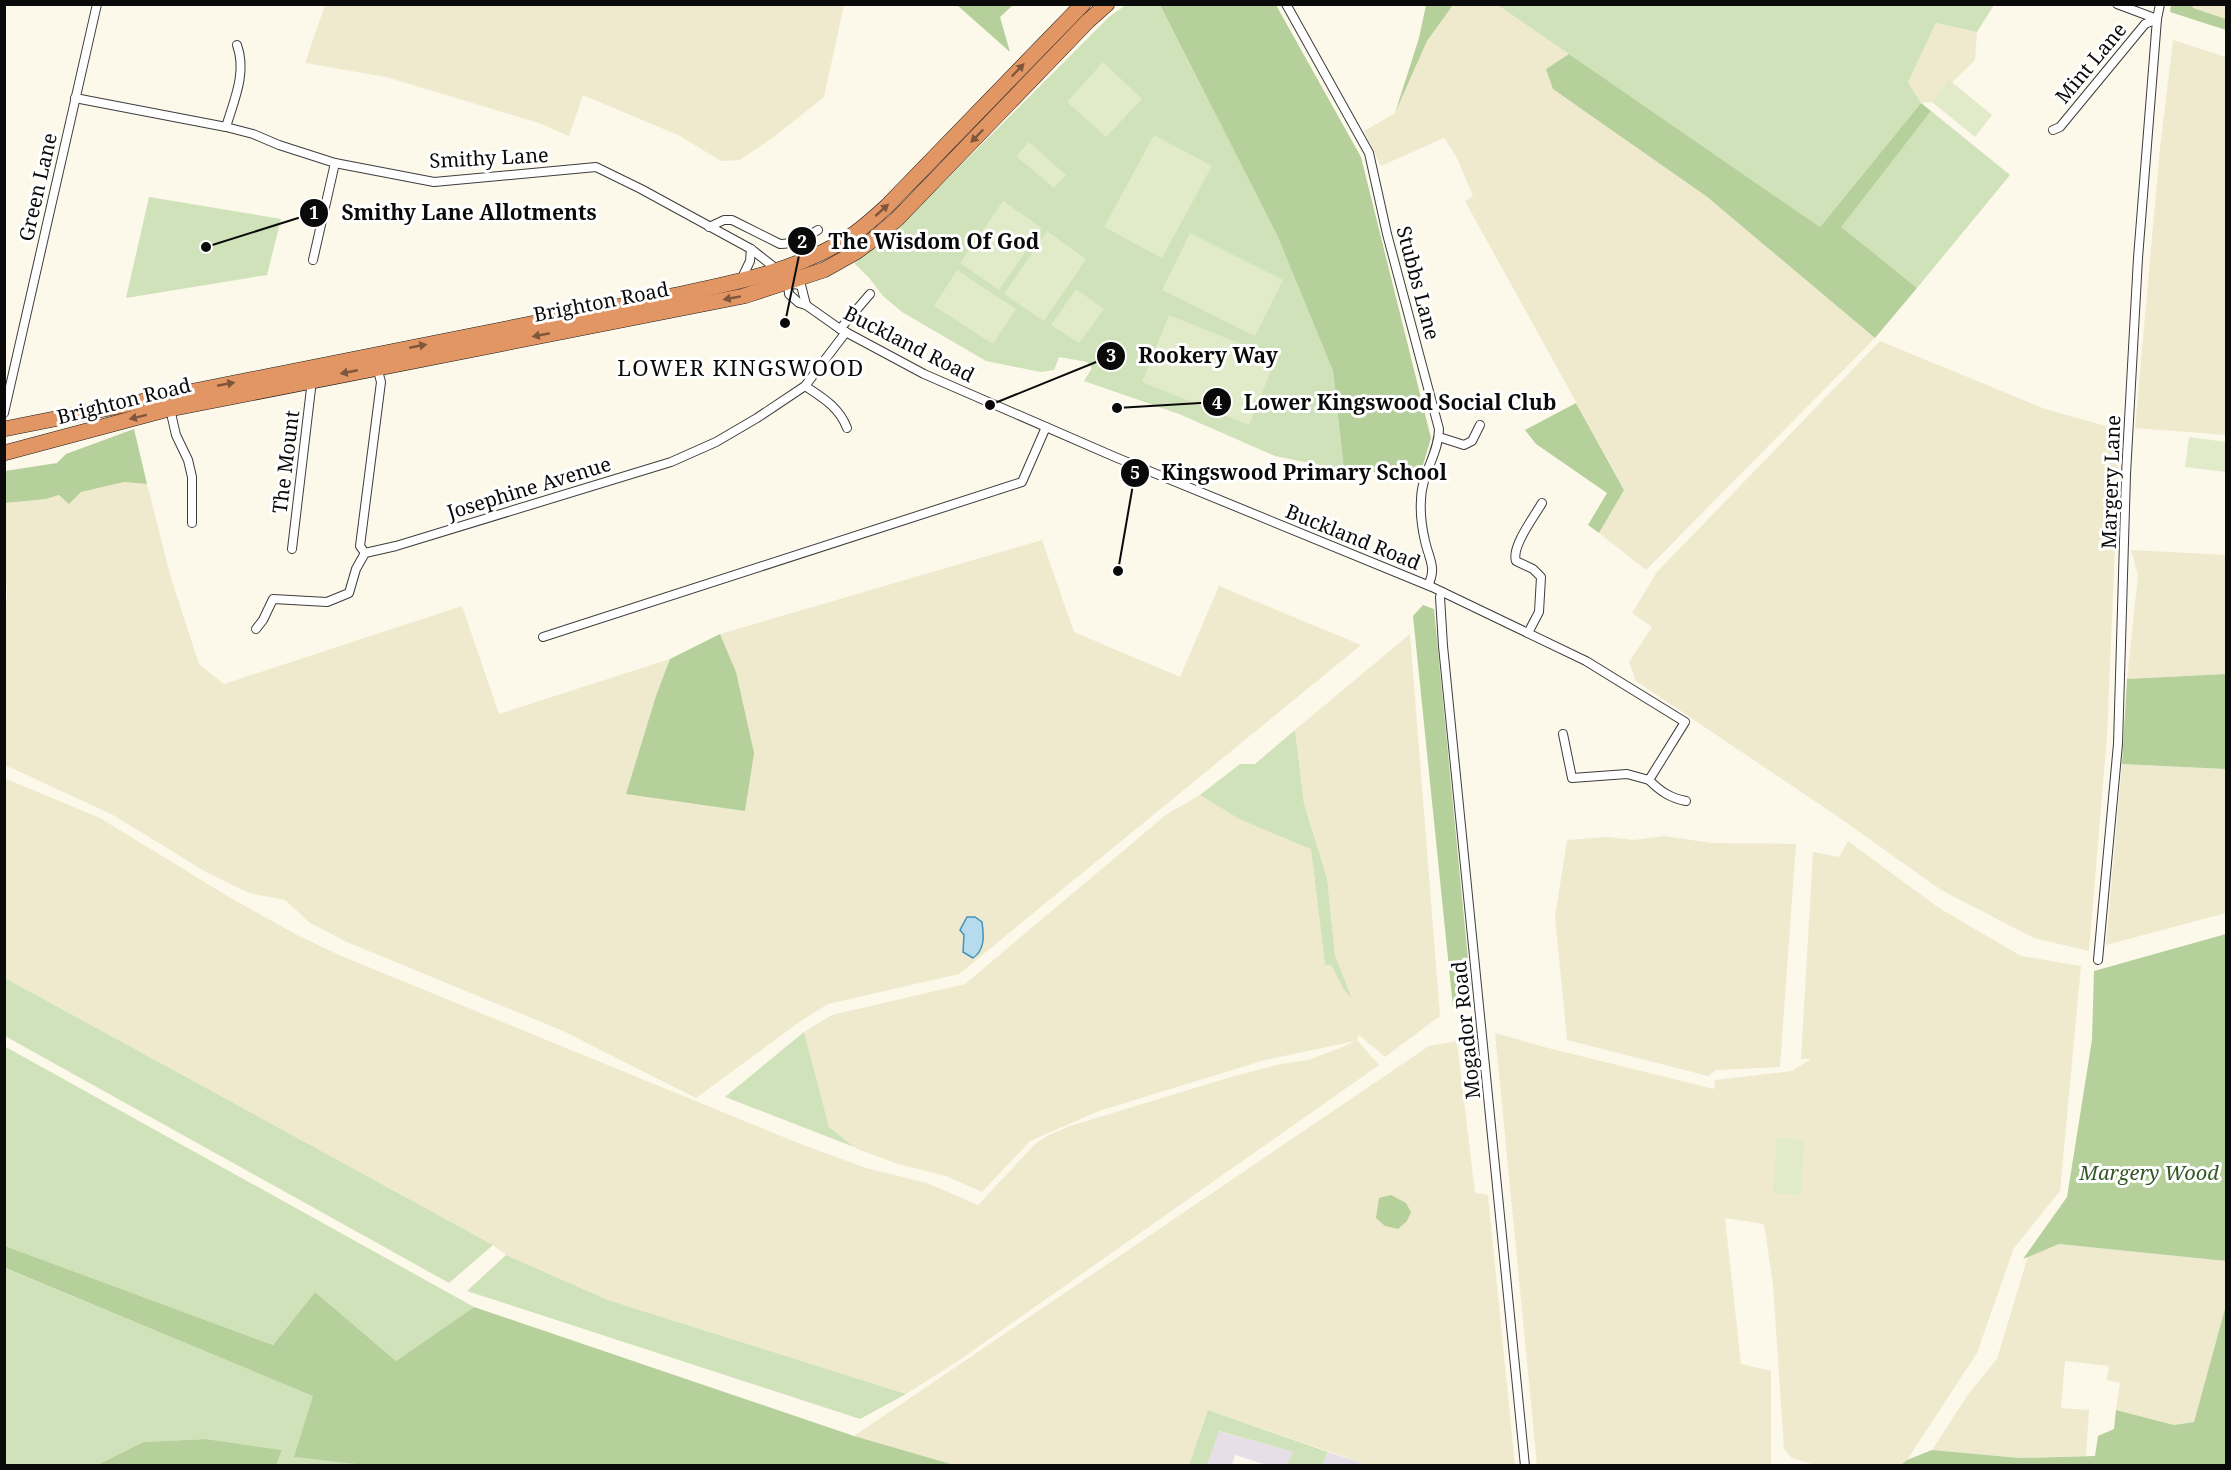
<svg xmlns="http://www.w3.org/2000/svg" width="2231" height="1470" viewBox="0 0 2231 1470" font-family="'Noto Serif',serif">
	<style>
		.industrial { fill: #e7dfe8 }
		.farmland { fill: #efeace }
		.green { fill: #d0e2b9 }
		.forest { fill: #b5d09a }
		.pitch { fill: #e1eac9 }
		.water { fill: #b5dbed; stroke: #4692ba; stroke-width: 1.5 }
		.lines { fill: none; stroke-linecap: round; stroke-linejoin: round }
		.street-casing { stroke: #3d3d3d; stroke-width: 10 }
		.highway-casing { stroke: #1b1b1b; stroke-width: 16 }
		.street { stroke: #fff; stroke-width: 8 }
		.highway { stroke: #e19664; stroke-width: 15 }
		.oneway { fill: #80573c }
		.labels { text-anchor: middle; stroke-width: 6; stroke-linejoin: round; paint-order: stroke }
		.street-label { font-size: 20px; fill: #0a0a0a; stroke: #fff }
		.park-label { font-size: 20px; font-style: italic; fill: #325824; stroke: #fff }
		.quarter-label { font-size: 22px; letter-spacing: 1.5px; fill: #0a0a0a; stroke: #fff }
		.leader { fill: none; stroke: #0a0a0a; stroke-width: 2 }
		.callout-dot { fill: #0a0a0a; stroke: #fff; stroke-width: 2 }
		.mark-label { font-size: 18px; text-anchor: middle; font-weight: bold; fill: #fff }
		.callout-label { font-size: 21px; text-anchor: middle; font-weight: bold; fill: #0a0a0a; stroke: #fff; stroke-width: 6; stroke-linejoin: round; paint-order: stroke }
	</style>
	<rect width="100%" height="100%" fill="#fcf8ea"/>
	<g class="industrial">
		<polygon points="1218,1431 1295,1452 1286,1465 1267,1465 1235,1455 1232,1465 1207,1466"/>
		<polygon points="1328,1452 1368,1465 1322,1466"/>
	</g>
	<g class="farmland">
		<polygon points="325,5 844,5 824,97 775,136 740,160 721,161 680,136 583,95 569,136 539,123 386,77 305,63"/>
		<polygon points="1453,5 1499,5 1575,50 1546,69 1572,101 1706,196 1875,338 1646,570 1599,533 1624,489 1465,201 1473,196 1457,158 1444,138 1381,166 1364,131 1395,113 1427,41"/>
		<polygon points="2192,5 2226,5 2226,19 2193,8"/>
		<polygon points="1936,23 1977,32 1975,60 1932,102 1921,103 1908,82"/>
		<polygon points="2173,40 2226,57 2226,435 2135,428 2160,148"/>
		<polygon points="1880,341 2045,409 2120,430 2107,736 2089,951 2034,938 1941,890 1837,816 1636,681 1629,662 1652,627 1632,613 1657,572"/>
		<polygon points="124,482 147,484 171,578 199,664 224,684 462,606 499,714 670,659 626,794 736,672 720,634 1042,540 1074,632 1180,677 1219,586 1361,645 959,974 828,1004 798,1023 696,1098 563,1031 347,942 310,923 285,900 249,893 206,872 113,815 5,765 4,616 7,597 5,568 5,503 46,499 59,495 69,504 81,492"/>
		<polygon points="2131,550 2226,555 2226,674 2127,679 2138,575"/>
		<polygon points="1410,634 1440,1016 1385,1057 1359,1035 1357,1040 1379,1065 958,1361 906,1394 608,1300 506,1255 493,1245 5,978 4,778 100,818 229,897 297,935 339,955 798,1143 866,1168 927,1183 978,1205 1035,1144 1047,1136 1070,1126 1231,1077 1281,1064 1308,1060 1343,1047 1355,1041 1265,1060 1099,1111 1030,1141 982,1192 946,1176 898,1164 857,1149 829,1128 804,1032 832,1015 965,984 1167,814 1200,795 1239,819 1311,848 1325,965 1331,965 1344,990 1352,997 1335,955 1327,878 1304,804 1295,730"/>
		<polygon points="2122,764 2226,769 2226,913 2106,945"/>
		<polygon points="1664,836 1712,843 1796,844 1780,1067 1716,1070 1708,1076 1567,1040 1555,917 1567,840 1607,837 1634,840"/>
		<polygon points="1848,841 1939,908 2021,956 2081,966 2060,1191 2014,1248 1977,1353 1907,1460 1901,1465 1815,1465 1792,1458 1784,1449 1773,1285 1764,1224 1725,1218 1741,1364 1771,1371 1771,1465 1537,1465 1495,1033 1548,1048 1714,1089 1715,1080 1792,1071 1811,1059 1801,1059 1813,852 1839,857"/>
		<polygon points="1457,1041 1475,1193 1488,1195 1515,1465 1368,1465 1208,1410 1189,1465 950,1465 854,1436 1429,1046"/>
		<polygon points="2059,1244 2226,1261 2226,1305 2194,1422 2174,1425 2116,1410 2120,1383 2107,1380 2109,1366 2065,1361 2061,1408 2089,1410 2086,1456 2019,1458 1932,1450 1969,1393 1997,1359 2028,1256"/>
	</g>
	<g class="green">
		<polygon points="1126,5 1160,5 1277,235 1333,371 1344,470 1275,456 1179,414 1084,381 1092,368 1087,362 1059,357 1054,370 1041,372 986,361 902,312 883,296 870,279 854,263 897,229 1110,16"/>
		<polygon points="1498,5 1994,5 1977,32 1936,23 1908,82 1921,103 1820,227"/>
		<polygon points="1931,111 2010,175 1917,288 1840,227"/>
		<polygon points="149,197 281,219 267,275 126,298"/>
		<polygon points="1295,730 1304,804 1327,878 1335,955 1352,998 1344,990 1331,965 1325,965 1311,849 1239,819 1200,795 1240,764 1255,764"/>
		<polygon points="4,978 5,978 493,1245 449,1283 5,1036"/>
		<polygon points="804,1032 829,1127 854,1147 725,1097"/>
		<polygon points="4,1046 474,1307 396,1361 315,1292 273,1345 5,1246"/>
		<polygon points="506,1255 608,1300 906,1394 860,1419 467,1291"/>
		<polygon points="4,1268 314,1396 295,1457 375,1465 276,1465 282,1450 206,1439 143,1442 97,1465 5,1465"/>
		<polygon points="1208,1410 1328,1452 1322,1465 1286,1465 1294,1452 1219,1431 1207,1465 1189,1465"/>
	</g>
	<g class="forest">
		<polygon points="957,5 1013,5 1000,17 1010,52"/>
		<polygon points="1160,5 1276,5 1361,157 1431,438 1420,475 1344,470 1333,371 1277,235"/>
		<polygon points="1426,5 1453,5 1427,41 1395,113 1419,38"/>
		<polygon points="2171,5 2192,5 2193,8 2226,19 2226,30 2170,12"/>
		<polygon points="1569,54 1820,227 1921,103 1931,111 1841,227 1917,288 1875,338 1706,196 1553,89 1546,69"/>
		<polygon points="1576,403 1624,490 1599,533 1588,525 1607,493 1536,444 1525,430"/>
		<polygon points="134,429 147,484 124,482 81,492 69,504 59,495 46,499 5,503 5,471 57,463 66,454"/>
		<polygon points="1423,605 1434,609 1472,1000 1453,1007 1413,616"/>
		<polygon points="720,634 736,672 754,753 745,811 626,794 656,696 670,659"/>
		<polygon points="2226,674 2226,769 2122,764 2127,679"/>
		<polygon points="2226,934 2226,1261 2059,1244 2023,1259 2067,1197 2092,1040 2094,971"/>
		<polygon points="1391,1195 1406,1203 1411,1212 1407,1221 1398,1229 1385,1226 1376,1218 1379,1198"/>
		<polygon points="5,1246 273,1345 315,1292 396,1361 474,1307 854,1436 954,1465 375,1466 294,1457 313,1396 5,1268"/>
		<polygon points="2226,1305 2226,1465 1901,1465 1907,1460 1932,1450 2019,1458 2095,1456 2098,1436 2114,1429 2116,1410 2174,1425 2194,1422"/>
		<polygon points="206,1439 282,1450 276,1465 97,1465 143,1442"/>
	</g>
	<g class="pitch">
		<polygon points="1103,62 1142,99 1106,137 1067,102"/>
		<polygon points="1949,80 1992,115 1975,137 1932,102"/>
		<polygon points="1154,135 1212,166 1162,258 1104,227"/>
		<polygon points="1029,142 1066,175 1054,188 1016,156"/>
		<polygon points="1003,201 1042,228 999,290 960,263"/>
		<polygon points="1047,231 1086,259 1044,321 1004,294"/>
		<polygon points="1190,233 1283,280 1255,336 1162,290"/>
		<polygon points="957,270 1016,309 993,344 934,306"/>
		<polygon points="1076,289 1104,309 1079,343 1051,325"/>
		<polygon points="1169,315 1276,358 1249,425 1142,382"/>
		<polygon points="2189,437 2226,442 2226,472 2185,467"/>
		<polygon points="1777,1138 1804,1140 1801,1195 1773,1193"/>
	</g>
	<path class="water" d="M967,917h8l7,5c2,14 3,28 -9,36l-10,-6 1,-17 -4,-5z"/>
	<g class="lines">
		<g class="street-casing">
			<g id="street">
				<path d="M1286,4l83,149 18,81 52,195c0,24 -18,46 -18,71 -1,14 1,28 4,41 4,18 12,27 3,44"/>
				<polyline points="2117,4 2157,19"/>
				<polyline points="75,98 226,127 253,134 279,145 335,163 434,182 596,167 641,189 751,249 779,271"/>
				<path d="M226,127c8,-27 21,-54 11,-82"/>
				<polyline points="2053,130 2060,127 2145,24 2157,19"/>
				<path d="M709,227l15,-7h8l48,24c14,0 26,-7 38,-14"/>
				<polyline points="313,260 335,163"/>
				<polyline points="741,280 750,261 751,249"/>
				<polyline points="788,283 789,294 799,303 806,305 840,329 924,374 1115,457 1432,587 1586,661 1685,722 1649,780 1627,774 1572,778 1563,734"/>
				<polyline points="792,284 801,285 806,305"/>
				<polyline points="840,329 870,294"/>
				<polyline points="377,367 381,382 360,546 365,553 396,546 671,462 716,442 757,418 805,386 846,332"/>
				<path d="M805,386c18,12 34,21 42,42"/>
				<polyline points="170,409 176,435 188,460 192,477 192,523"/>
				<polyline points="4,413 97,4"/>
				<polyline points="1439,437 1464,445 1472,441 1480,425"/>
				<polyline points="292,549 312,380"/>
				<polyline points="1442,592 1440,597 1443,646 1525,1466"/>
				<polyline points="256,629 263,620 273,599 327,602 349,593 356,569 365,553"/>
				<path d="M1528,633l11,-21 2,-35 -8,-8 -17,-8c-5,-14 18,-44 26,-58"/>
				<polyline points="543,637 1022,482 1046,427"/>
				<path d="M1649,780c11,11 21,18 37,21"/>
				<polyline points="2098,960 2118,744 2126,474 2138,258 2157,19 2160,4"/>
			</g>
		</g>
		<g class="highway-casing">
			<g id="highway">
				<path d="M4,429l677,-135c58,-12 116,-24 167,-56 14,-9 27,-21 39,-32l196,-202"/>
				<polyline points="4,453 165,410 744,296 824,270 856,252 875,238 898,218 1088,21 1107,4"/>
			</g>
		</g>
		<use href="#street" class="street"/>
		<use href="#highway" class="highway"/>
	</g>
	<defs><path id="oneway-solid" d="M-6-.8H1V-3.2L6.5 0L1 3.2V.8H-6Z" transform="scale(1.5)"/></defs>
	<g class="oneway">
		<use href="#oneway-solid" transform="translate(1018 70) rotate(-46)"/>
		<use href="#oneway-solid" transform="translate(977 136) rotate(134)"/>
		<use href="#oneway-solid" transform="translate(882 210) rotate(-42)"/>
		<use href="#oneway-solid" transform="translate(732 298) rotate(170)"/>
		<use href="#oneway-solid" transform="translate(541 335) rotate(169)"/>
		<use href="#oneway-solid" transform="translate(418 346) rotate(-11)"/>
		<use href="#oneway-solid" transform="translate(349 372) rotate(169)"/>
		<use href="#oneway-solid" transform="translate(226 384) rotate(-11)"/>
		<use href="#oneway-solid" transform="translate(138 417) rotate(166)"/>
	</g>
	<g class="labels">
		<g class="street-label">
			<text transform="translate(2091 63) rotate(-50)" y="7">Mint Lane</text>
			<text transform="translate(489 158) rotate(-3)" y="7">Smithy Lane</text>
			<text transform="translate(38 187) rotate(-77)" y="7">Green Lane</text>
			<text transform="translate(1418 283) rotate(75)" y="7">Stubbs Lane</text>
			<text transform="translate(601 302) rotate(-11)" y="7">Brighton Road</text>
			<text transform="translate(909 344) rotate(27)" y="7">Buckland Road</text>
			<text transform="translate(124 401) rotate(-14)" y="7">Brighton Road</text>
			<text transform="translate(286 462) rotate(-83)" y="7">The Mount</text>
			<text transform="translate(2111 482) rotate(-88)" y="7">Margery Lane</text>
			<text transform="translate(529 488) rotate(-17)" y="7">Josephine Avenue</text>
			<text transform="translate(1353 537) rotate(22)" y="7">Buckland Road</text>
			<text transform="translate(1466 1030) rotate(-96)" y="7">Mogador Road</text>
		</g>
		<g class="park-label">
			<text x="2149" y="1180">Margery Wood</text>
		</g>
		<g class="quarter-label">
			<text x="741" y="376">LOWER KINGSWOOD</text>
		</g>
	</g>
	<path class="leader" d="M206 247L314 213M785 323L802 241M990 405L1111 356M1117 408L1217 402M1118 571L1135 473"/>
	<g class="callout-dot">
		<circle cx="206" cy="247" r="6"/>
		<circle cx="785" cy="323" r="6"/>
		<circle cx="990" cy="405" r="6"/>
		<circle cx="1117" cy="408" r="6"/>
		<circle cx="1118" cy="571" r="6"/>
		<circle cx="314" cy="213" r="15"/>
		<circle cx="802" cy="241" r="15"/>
		<circle cx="1111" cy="356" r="15"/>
		<circle cx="1217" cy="402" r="15"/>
		<circle cx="1135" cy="473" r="15"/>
	</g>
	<g class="mark-label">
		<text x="314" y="219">1</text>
		<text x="802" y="248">2</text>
		<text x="1111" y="362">3</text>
		<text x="1217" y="409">4</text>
		<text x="1135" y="479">5</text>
	</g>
	<g class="callout-label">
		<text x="469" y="220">Smithy Lane Allotments</text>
		<text x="934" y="249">The Wisdom Of God</text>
		<text x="1208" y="363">Rookery Way</text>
		<text x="1400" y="410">Lower Kingswood Social Club</text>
		<text x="1304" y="480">Kingswood Primary School</text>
	</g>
	<rect width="2231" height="1470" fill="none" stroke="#0a0a0a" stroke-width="12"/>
</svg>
